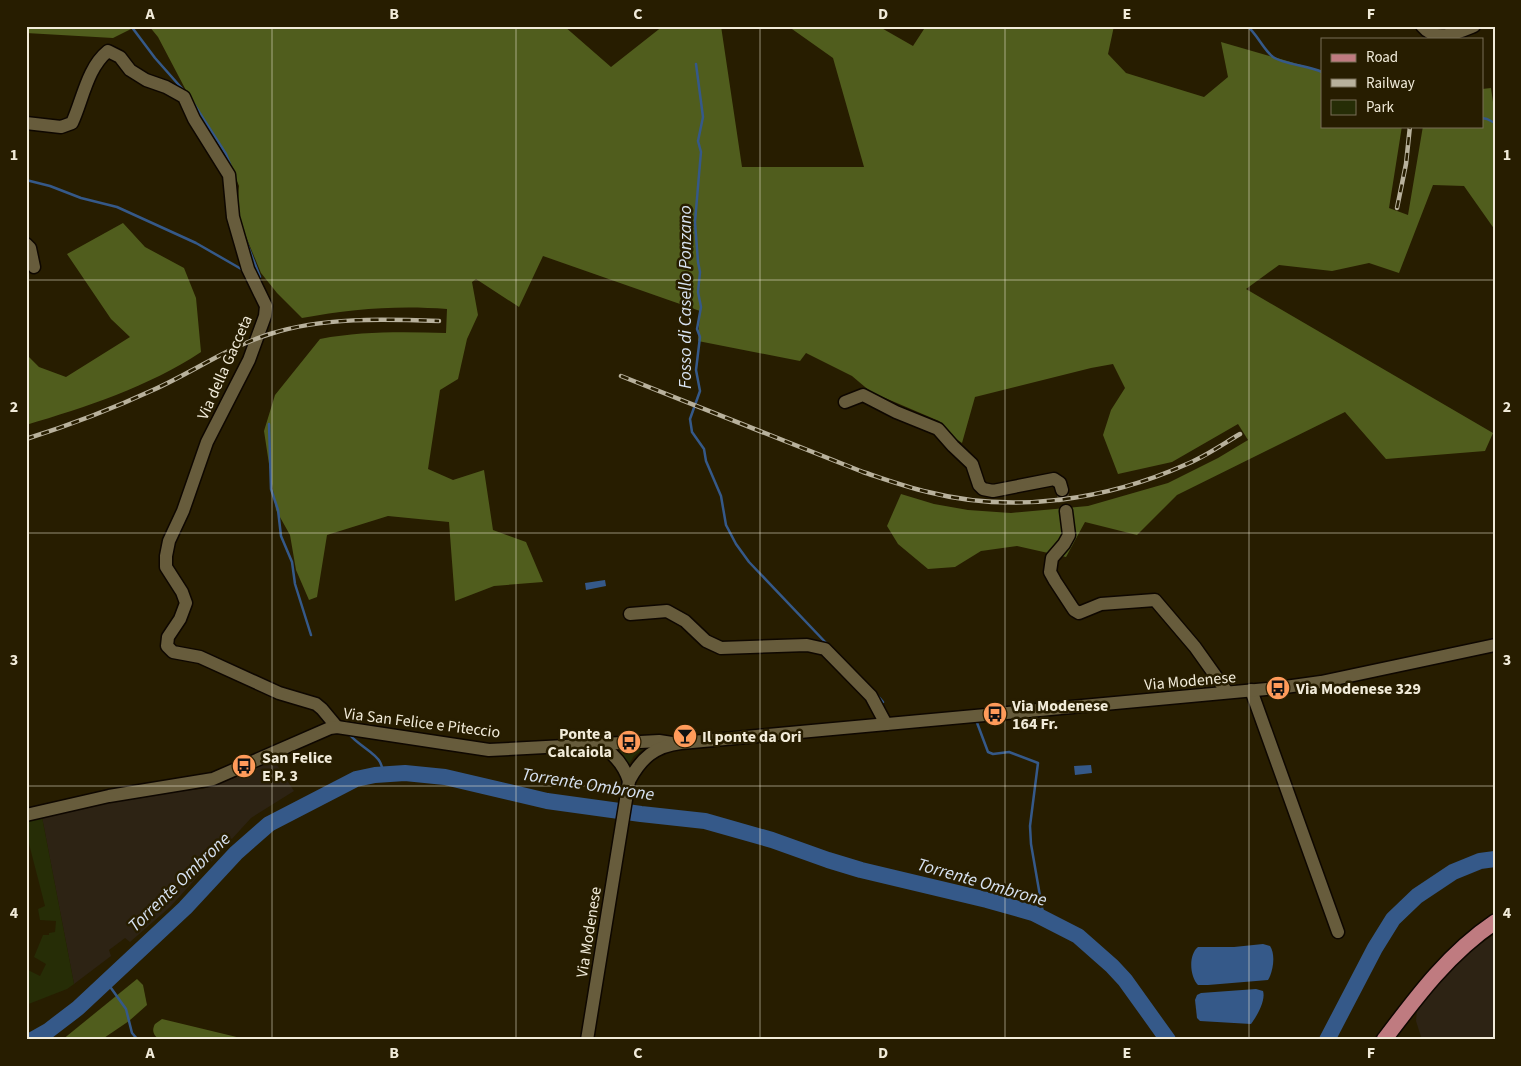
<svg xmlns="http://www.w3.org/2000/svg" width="1521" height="1066" viewBox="0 0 1521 1066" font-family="'Source Sans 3',sans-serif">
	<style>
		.industrial { fill: #2d2314 }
		.green { fill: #262d06 }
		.forest { fill: #505d1d }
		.water { fill: #355989 }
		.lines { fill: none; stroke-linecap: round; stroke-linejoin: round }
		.stream { stroke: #355989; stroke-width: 2.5 }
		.river { stroke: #355989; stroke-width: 16 }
		.minor-tunnel { stroke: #453c21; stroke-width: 12; stroke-dasharray: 12 6; stroke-linecap: butt }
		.minor-casing { stroke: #0e0700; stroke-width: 15 }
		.major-casing { stroke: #0e0700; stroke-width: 18 }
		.minor { stroke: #675c3c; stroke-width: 12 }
		.major { stroke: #bf7b80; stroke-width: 15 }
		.rail-casing { stroke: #b8b19c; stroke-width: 4.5 }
		.rail { stroke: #271d00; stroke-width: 2.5; stroke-dasharray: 8; stroke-linecap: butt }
		.grid { fill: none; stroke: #f1ebd9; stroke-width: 1; stroke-opacity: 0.55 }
		.labels { text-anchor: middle; stroke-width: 5; stroke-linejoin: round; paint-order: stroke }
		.street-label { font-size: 16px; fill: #f1ebd9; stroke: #271d00 }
		.poi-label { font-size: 16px; font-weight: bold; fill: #f1ebd9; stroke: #271d00; text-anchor: start }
		.water-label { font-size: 18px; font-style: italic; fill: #d8e3f2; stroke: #271d00 }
		.neatline { fill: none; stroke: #f1ebd9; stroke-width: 2 }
		.grid-label { font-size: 16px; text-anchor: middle; font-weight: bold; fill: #f1ebd9 }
	</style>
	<rect width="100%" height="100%" fill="#271d00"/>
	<g class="industrial">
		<polygon points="273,759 294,791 251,818 170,907 130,942 125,938 109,950 111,956 74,984 42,817 146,794 203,789 234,778"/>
		<polygon points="1495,934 1495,1040 1422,1040 1416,1021 1417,1009 1452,966 1476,947"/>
	</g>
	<g class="green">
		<polygon points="618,748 623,748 624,754 632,754 633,749 643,749 634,756 628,766 616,750"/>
		<polygon points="42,817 74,984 67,989 26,1005 26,972 28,970 40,976 46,964 34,957 43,935 49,935 49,933 55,932 56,921 40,920 38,909 45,906 26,832 26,820"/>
	</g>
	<g class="forest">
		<polygon points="26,26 137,26 113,38 26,33"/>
		<path d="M149,26h415l47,41 52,-41h58l21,141h122l-31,-109 -41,-29 1,-3h85l35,20 13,-20h188l-6,28 18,19 78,24 24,-20 -7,-35 101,29v55h80l-13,82 19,7 15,-89h59v-37l9,-1 4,28v114l-31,-44 -31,-1 -34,88 -30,-10 -37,8 -53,-6 -33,24 247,144 -8,18 -99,8 -41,-47 -168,83 -40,40 -52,-13 -19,35 -49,-11 -36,5 -26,16 -27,2 -30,-25 -11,-18 14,-32 33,10 34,6 43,3 77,-7 80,-23 50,-25 30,-18 -10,-16 -66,38 -54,12 -15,-39 8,-25 14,-22 -12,-24 -22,4 -116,29 -13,46 -6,-4 -17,-18 -68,-29 -19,-16 -46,-23 -6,8 -102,-20 2,-30 -157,-55 -24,51 -43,-28 -4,3 6,33 -11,24 -9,40 -18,11 -12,79 25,11 31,-10 9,60 33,12 17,40 -49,4 -39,15 -6,-79 -61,-6 -61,19 -10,62 -8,3 -13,-30 -6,-35 -14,-25 -12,-79 11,-36 45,-56c42,-8 83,-7 126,-6l1,-24c-50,-4 -96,0 -145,9l-25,-25 -16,-20 -24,-58 2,-29 -12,-30 -27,-39 -42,-80z"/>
		<path d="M123,223l22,24 39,21 12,30 5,54c-53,35 -115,55 -175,73v-71l13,13 27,10 64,-40 -19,-18 -44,-65z"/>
		<polygon points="137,979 143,985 147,1005 129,1021 101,1040 62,1040"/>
		<path d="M162,1019l87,21 36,-1v1h-124c-7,-3 -10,-9 -6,-16z"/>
	</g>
	<g class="water">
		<polygon points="605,580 606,586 586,590 585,583"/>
		<polygon points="1091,765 1092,773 1075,775 1074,766"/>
		<path d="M1263,944l7,2c6,9 3,26 -2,34l-60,5h-10c-8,-8 -10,-30 0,-38h36z"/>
		<path d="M1256,989l7,2c3,9 -6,25 -12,33l-51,-3 -3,-3 -2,-18 2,-5 4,-2z"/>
	</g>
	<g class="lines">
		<g class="stream">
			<polyline points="131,26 155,58 186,93"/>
			<path d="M1247,26c11,9 15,22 26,31 10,7 36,9 49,15"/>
			<polyline points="696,64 703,117 698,141 701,152 700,163 695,222 698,262 700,272 698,292 701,307 697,329 700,337 696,370 700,391 690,419 692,432 704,449 706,461 721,496 726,525 736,544 749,562 828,645"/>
			<polyline points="192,101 226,154 231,167"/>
			<polyline points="1482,118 1487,119 1495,123"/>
			<polyline points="26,180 50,186 81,198 117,207 196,243 243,270"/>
			<polyline points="246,241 260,277"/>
			<polyline points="269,424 271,489 278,510 281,536 292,562 295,584 311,635"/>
			<polyline points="877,695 883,702"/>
			<polyline points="976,720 988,752 993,754 1009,752 1038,763 1030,826 1031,844 1044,919"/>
			<path d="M350,735c8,10 26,18 30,27 2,4 3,9 4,12"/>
			<polyline points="106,981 126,1009 132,1033 138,1040"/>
		</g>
		<g class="river">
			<polyline points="32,1040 48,1031 78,1008 185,908 236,853 269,824 356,779 375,775 405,773 445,777 547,801 641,814 705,821 772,840 828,860 861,870 987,900 1033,913 1078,936 1112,966 1125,980 1168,1040"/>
			<polyline points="1327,1040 1375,948 1393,919 1417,896 1453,872 1480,861 1495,859"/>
		</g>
		<polyline class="minor-tunnel" points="1062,490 1066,511"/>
		<g class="minor-casing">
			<g id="minor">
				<path d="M1422,26c14,17 35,7 52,0"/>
				<path d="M26,123l35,4 11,-4c11,-24 15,-55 36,-72l12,6 10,13 16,10 20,7 18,10 10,22 35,56 4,42 15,52 18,37 -1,10 -16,44 -42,82 -24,69 -14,30 -3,15v11l16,25 4,11 -6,16 -12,18 -1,9 6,6 27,5 79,36 37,11 6,5 15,18"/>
				<polyline points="26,244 30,248 34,267"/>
				<polyline points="845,402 863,395 896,412 938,429 953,446 972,464 979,485 983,489 993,491 1054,479 1060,483 1062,490"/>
				<polyline points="1066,511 1069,535 1064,544 1052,558 1050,572 1055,581 1074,610 1079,613 1101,604 1155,600 1195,647 1227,692"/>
				<polyline points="630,614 667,611 685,621 706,641 721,648 807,645 825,649 871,696 886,724"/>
				<polyline points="1251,690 1338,932"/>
				<path d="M598,744c14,8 26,21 31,37"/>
				<polyline points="26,815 109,796 213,779 330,728 337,727 489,750 659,741 672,743"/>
				<path d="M587,1040l42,-259c12,-23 26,-35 52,-38l597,-55 43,-6 174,-37"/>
			</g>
		</g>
		<g class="major-casing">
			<path id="major" d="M1384,1040c33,-44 65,-87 111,-118"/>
		</g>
		<use href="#minor" class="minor"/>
		<use href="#major" class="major"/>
		<g class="rail-casing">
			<g id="rail">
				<polyline points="1397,208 1406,164 1410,126"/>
				<path d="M621,376l242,96c21,7 43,15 65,20 86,22 179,8 259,-28 19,-8 36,-20 53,-30"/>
				<path d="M26,439c44,-14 86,-30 127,-49 40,-18 75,-43 117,-56 53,-17 113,-15 169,-13"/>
			</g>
		</g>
		<use href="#rail" class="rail"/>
	</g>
	<path class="grid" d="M272,26v1014M516,26v1014M760,26v1014M1005,26v1014M1249,26v1014M26,280h1469M26,533h1469M26,786h1469"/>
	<defs>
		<g id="bus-disc" transform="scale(1.25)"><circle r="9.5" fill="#ff9b5a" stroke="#271d00"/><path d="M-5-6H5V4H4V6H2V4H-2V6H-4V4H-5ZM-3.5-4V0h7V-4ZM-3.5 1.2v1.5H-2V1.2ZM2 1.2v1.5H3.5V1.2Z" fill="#111"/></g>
		<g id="bar-disc" transform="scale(1.25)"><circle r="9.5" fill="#ff9b5a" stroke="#271d00"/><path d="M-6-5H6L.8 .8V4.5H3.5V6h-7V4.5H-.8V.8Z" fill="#111"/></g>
	</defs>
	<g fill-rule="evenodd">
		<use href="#bus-disc" x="1278" y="688"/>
		<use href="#bus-disc" x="995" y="714"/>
		<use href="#bar-disc" x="685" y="736"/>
		<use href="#bus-disc" x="629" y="742"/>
		<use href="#bus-disc" x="244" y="766"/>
	</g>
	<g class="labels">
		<g class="street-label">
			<text transform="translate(224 367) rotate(-66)" y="6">Via della Gacceta</text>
			<text transform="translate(1190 680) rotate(-5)" y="6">Via Modenese</text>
			<text transform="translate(422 722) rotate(7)" y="6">Via San Felice e Piteccio</text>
			<text transform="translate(588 932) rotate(-81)" y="6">Via Modenese</text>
		</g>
		<g class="poi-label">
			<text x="1296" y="694">Via Modenese 329</text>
			<text x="1012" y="711">Via Modenese<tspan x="1012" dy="18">164 Fr.</tspan></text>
			<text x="612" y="739" text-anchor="end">Ponte a<tspan x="612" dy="18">Calcaiola</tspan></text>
			<text x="702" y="742">Il ponte da Ori</text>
			<text x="262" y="763">San Felice<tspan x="262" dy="18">E P. 3</tspan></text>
		</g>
		<g class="water-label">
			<text transform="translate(685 297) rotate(-90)" y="6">Fosso di Casello Ponzano</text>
			<text transform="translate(588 784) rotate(9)" y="6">Torrente Ombrone</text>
			<text transform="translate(179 882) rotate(-44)" y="6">Torrente Ombrone</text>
			<text transform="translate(982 882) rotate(16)" y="6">Torrente Ombrone</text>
		</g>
	</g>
	<rect width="1521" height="1066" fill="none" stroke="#271d00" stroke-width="55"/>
	<rect x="1321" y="38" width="162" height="90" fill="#271d00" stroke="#786f57"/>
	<rect x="1331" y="54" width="25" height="8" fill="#bf7b80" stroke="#786f57"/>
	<text x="1366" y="62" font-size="15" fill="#f1ebd9">Road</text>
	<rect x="1331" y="79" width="25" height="8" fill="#b8b19c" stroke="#786f57"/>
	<text x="1366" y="88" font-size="15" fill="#f1ebd9">Railway</text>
	<rect x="1331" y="100" width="25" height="15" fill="#262d06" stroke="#786f57"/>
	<text x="1366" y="112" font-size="15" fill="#f1ebd9">Park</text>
	<rect x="28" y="28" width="1466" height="1010" class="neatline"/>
	<g class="grid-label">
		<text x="150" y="19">A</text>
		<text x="394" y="19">B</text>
		<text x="638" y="19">C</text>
		<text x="883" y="19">D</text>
		<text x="1127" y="19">E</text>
		<text x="1371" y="19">F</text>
		<text x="14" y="160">1</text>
		<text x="1507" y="160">1</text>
		<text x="14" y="412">2</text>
		<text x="1507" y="412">2</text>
		<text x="14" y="665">3</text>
		<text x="1507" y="665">3</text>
		<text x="14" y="918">4</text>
		<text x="1507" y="918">4</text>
		<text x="150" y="1058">A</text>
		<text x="394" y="1058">B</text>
		<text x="638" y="1058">C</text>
		<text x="883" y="1058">D</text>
		<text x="1127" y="1058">E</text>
		<text x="1371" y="1058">F</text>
	</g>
</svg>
